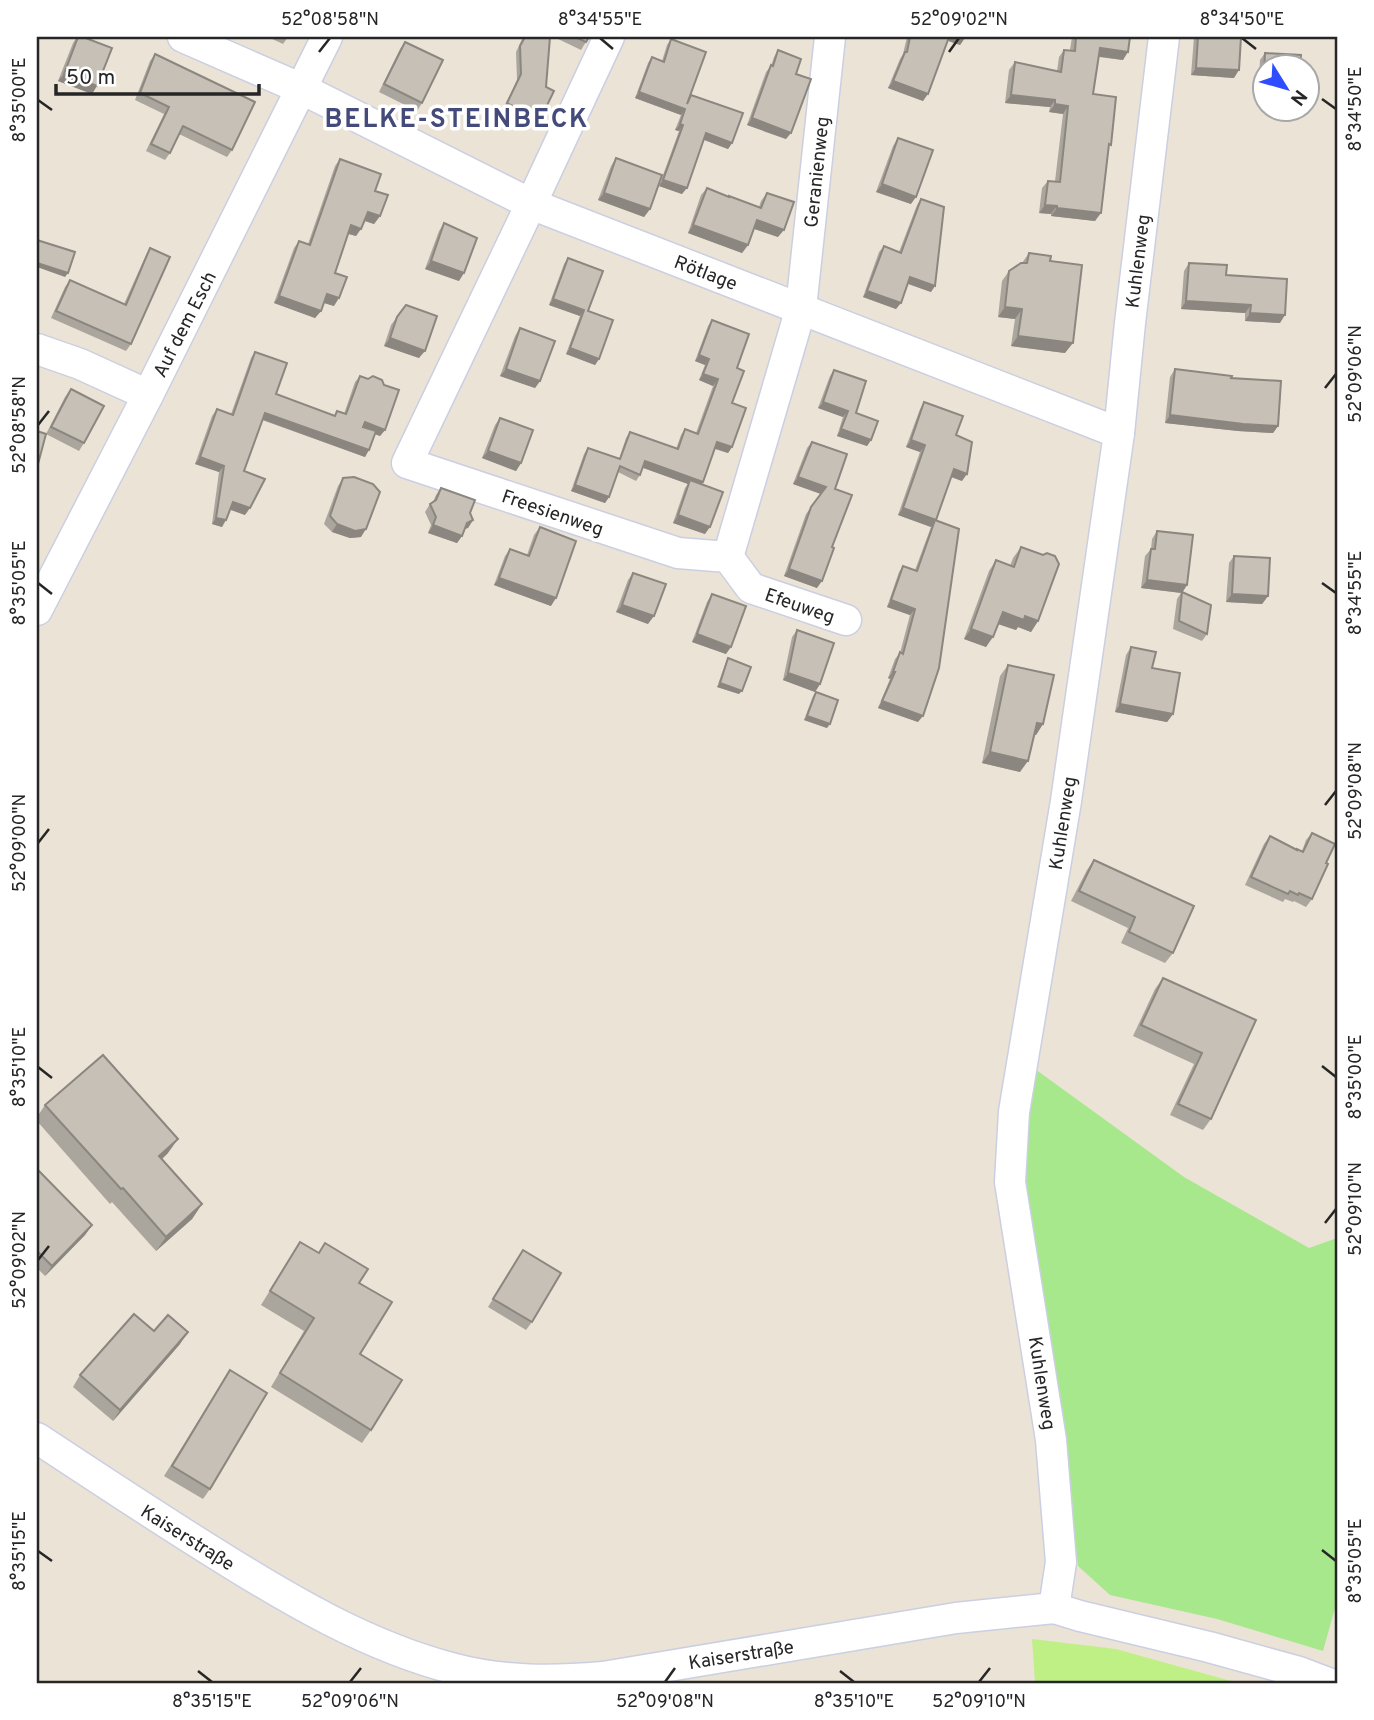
<svg xmlns="http://www.w3.org/2000/svg" width="1374" height="1720" viewBox="0 0 1374 1720" font-family="Overpass,sans-serif">
	<style>
		.green { fill: #a8e88c }
		.pitch { fill: #bff086 }
		.lines { fill: none; stroke-linecap: round; stroke-linejoin: round }
		.minor-casing { stroke: #cbcfe2; stroke-width: 33 }
		.minor { stroke: #fff; stroke-width: 30 }
		.wall { fill: #aaa59d }
		.shaded-wall { fill: #8b867f }
		.building { fill: #c6c0b6; stroke: #8b867f; stroke-width: 2 }
		.ticks { fill: none; stroke: #262626; stroke-width: 2.5 }
		.labels { text-anchor: middle; stroke-width: 7; stroke-linejoin: round; paint-order: stroke }
		.street-label { font-size: 19px; fill: #262626; stroke: #fff }
		.district-label { font-size: 26px; font-weight: bold; letter-spacing: 2px; fill: #444b7a; stroke: #fff }
		.neatline { fill: none; stroke: #262626; stroke-width: 2.5 }
		.ticks-label { font-size: 18px; text-anchor: middle; fill: #262626 }
	</style>
	<rect width="100%" height="100%" fill="#ebe3d6"/>
	<polygon class="green" points="1035,1069 1184,1177 1309,1248 1337,1238 1337,1601 1323,1651 1217,1619 1110,1595 1078,1566 1062,1418 1031,1229 1024,1164"/>
	<polygon class="pitch" points="1032,1639 1116,1649 1238,1683 1035,1683"/>
	<g class="lines">
		<g class="minor-casing">
			<g id="minor">
				<polyline points="183,37 302,89 531,204 1119,433"/>
				<polyline points="609,37 531,204 407,463 678,553 728,557 801,308 830,37"/>
				<polyline points="37,349 80,364 148,395"/>
				<polyline points="728,557 751,588 846,620"/>
				<polyline points="37,610 148,395 327,37"/>
				<path d="M37,1438c59,39 118,78 179,116 75,47 153,93 239,115 49,13 99,12 148,8l353,-59 98,-10 26,8 129,31 90,25 29,11"/>
				<polyline points="1054,1608 1061,1562 1051,1440 1010,1182 1014,1112 1066,801 1119,433 1130,323 1164,37"/>
			</g>
		</g>
		<use href="#minor" class="minor"/>
	</g>
	<g class="wall">
		<polygon points="77,37 92,94 58,81 73,43"/>
		<polygon points="268,37 288,37 283,44"/>
		<polygon points="523,37 550,37 540,120 536,126 503,109 517,80 516,52"/>
		<polygon points="554,37 589,37 581,50"/>
		<polygon points="907,37 965,37 960,45 948,41 923,101 888,88 900,59 903,54"/>
		<polygon points="1072,37 1130,37 1123,60 1099,57 1093,94 1109,148 1095,221 1051,216 1051,214 1039,213 1042,188 1048,181 1055,181 1063,114 1049,112 1050,107 1005,103 1009,70 1015,62 1057,71 1059,57 1064,50 1070,50"/>
		<polygon points="1194,37 1241,37 1234,78 1191,75"/>
		<polygon points="671,39 690,95 732,143 728,149 704,140 682,194 659,186 679,131 675,130 681,115 635,98 648,63 652,57 662,61 667,45"/>
		<polygon points="405,42 422,103 417,111 379,92 400,49"/>
		<polygon points="778,50 796,74 786,139 747,125 766,72 771,66 774,57"/>
		<polygon points="1265,53 1265,104 1258,103 1260,60"/>
		<polygon points="155,54 232,150 227,157 179,134 170,153 165,160 146,151 164,114 135,100 150,61"/>
		<polygon points="898,138 911,204 876,192 893,146"/>
		<polygon points="616,158 650,209 644,217 598,200 611,166"/>
		<polygon points="340,159 375,191 380,216 374,224 365,221 356,236 348,234 335,273 334,306 324,303 321,311 315,318 274,303 294,248 299,241 308,244 335,166"/>
		<polygon points="707,188 729,197 759,207 761,201 767,193 778,237 754,229 748,245 742,253 688,233 701,195"/>
		<polygon points="921,199 931,292 908,284 896,309 863,297 879,252 884,246 899,252 917,205"/>
		<polygon points="444,223 459,281 425,269 439,231"/>
		<polygon points="150,248 131,344 126,351 51,318 65,287 70,280 124,304 146,255"/>
		<polygon points="1029,253 1050,261 1065,353 1011,346 1015,319 998,317 1002,281 1009,271 1022,263"/>
		<polygon points="568,258 599,359 595,365 566,354 580,316 549,305 564,264"/>
		<polygon points="1189,263 1226,275 1280,323 1245,321 1245,313 1181,309 1184,271"/>
		<polygon points="406,305 419,358 384,346 391,325"/>
		<polygon points="712,320 737,368 732,403 732,447 728,453 715,449 702,485 705,534 673,523 685,488 688,484 643,468 640,475 636,481 618,472 609,497 605,503 571,491 584,454 588,448 619,459 626,438 630,432 676,449 681,435 685,429 696,433 713,386 699,380 705,365 695,361 708,326"/>
		<polygon points="520,328 540,381 535,388 500,376 515,336"/>
		<polygon points="255,352 276,394 334,416 337,411 344,414 355,382 360,376 385,430 380,436 375,434 365,457 262,420 244,471 245,515 230,509 222,527 212,524 219,472 195,464 212,416 217,409 231,414 251,358"/>
		<polygon points="1175,369 1231,378 1278,426 1273,433 1238,431 1165,423 1170,377"/>
		<polygon points="834,370 856,413 871,440 867,446 837,436 843,417 818,408 830,376"/>
		<polygon points="71,389 84,443 79,451 46,434 37,466 37,431 46,434 65,397"/>
		<polygon points="924,402 956,435 962,481 951,477 935,520 918,722 878,708 890,679 888,678 895,659 900,653 910,615 887,607 899,572 903,566 915,570 931,527 898,515 920,452 906,447 920,409"/>
		<polygon points="500,418 521,463 516,471 482,458 495,425"/>
		<polygon points="812,442 835,489 817,588 784,576 806,514 821,494 793,484 807,448"/>
		<polygon points="343,478 361,537 350,538 332,532 324,524 338,486"/>
		<polygon points="441,488 470,513 473,520 468,528 464,529 462,536 457,543 428,533 431,525 425,512 430,504 433,502 436,495"/>
		<polygon points="540,527 551,606 494,585 505,556 510,549 527,555 534,535"/>
		<polygon points="1157,531 1187,585 1182,592 1207,634 1202,641 1173,629 1177,599 1181,593 1141,588 1145,556 1151,549 1152,539"/>
		<polygon points="1021,547 1038,621 1031,632 1018,627 1016,630 998,624 986,647 964,639 989,571 996,560 1010,566 1013,558"/>
		<polygon points="1234,556 1268,596 1262,604 1226,602 1229,563"/>
		<polygon points="633,573 648,624 616,612 628,580"/>
		<polygon points="712,594 726,654 692,642 707,602"/>
		<polygon points="797,630 820,684 815,692 783,680 792,637"/>
		<polygon points="1131,647 1152,668 1173,714 1167,722 1115,712 1126,655"/>
		<polygon points="728,658 739,694 717,687 726,662"/>
		<polygon points="1008,665 1043,724 1036,735 1034,735 1020,772 982,763 1000,676"/>
		<polygon points="816,692 827,728 804,720 813,696"/>
		<polygon points="1312,833 1326,863 1312,899 1306,907 1294,901 1293,902 1285,899 1283,902 1245,885 1264,844 1270,836 1297,850 1302,851 1306,840"/>
		<polygon points="1094,860 1173,953 1165,963 1121,943 1128,928 1071,901 1087,870"/>
		<polygon points="1163,978 1256,1020 1211,1119 1203,1130 1170,1115 1194,1064 1133,1036 1155,989"/>
		<polygon points="45,1105 168,1153 162,1159 202,1204 192,1219 156,1251 112,1202 110,1204 37,1121 37,1117"/>
		<polygon points="37,1169 92,1225 85,1235 45,1276 37,1268"/>
		<polygon points="300,1242 359,1283 360,1354 371,1430 362,1443 271,1387 304,1331 261,1305"/>
		<polygon points="523,1250 532,1322 526,1330 488,1307"/>
		<polygon points="154,1331 180,1344 113,1421 73,1387 80,1375"/>
		<polygon points="230,1370 210,1489 203,1499 164,1476"/>
	</g>
	<g class="shaded-wall">
		<polygon points="948,37 961,37 965,38 960,45 946,40"/>
		<polygon points="1100,48 1128,52 1123,60 1095,56"/>
		<polygon points="1196,68 1239,70 1234,78 1191,75"/>
		<polygon points="64,74 97,86 92,94 58,81"/>
		<polygon points="893,81 928,94 923,101 888,88"/>
		<polygon points="639,92 685,109 681,115 635,98"/>
		<polygon points="1011,95 1055,100 1050,107 1005,103"/>
		<polygon points="1263,96 1265,96 1265,104 1258,103"/>
		<polygon points="1055,104 1068,106 1063,114 1049,112"/>
		<polygon points="752,118 791,133 786,139 747,125"/>
		<polygon points="680,124 683,125 679,131 675,130"/>
		<polygon points="706,133 732,143 728,149 702,139"/>
		<polygon points="663,180 687,188 682,194 659,186"/>
		<polygon points="882,184 916,197 911,204 876,192"/>
		<polygon points="604,193 650,209 644,217 598,200"/>
		<polygon points="1045,205 1057,206 1051,214 1039,213"/>
		<polygon points="1057,208 1101,213 1095,221 1051,216"/>
		<polygon points="368,212 380,216 374,224 362,220"/>
		<polygon points="757,220 784,230 778,237 752,228"/>
		<polygon points="351,225 361,229 356,236 346,233"/>
		<polygon points="693,225 748,245 742,253 688,233"/>
		<polygon points="431,261 464,273 459,281 425,269"/>
		<polygon points="37,263 68,273 65,277 37,267"/>
		<polygon points="910,277 935,286 931,292 906,283"/>
		<polygon points="867,291 901,303 896,309 863,297"/>
		<polygon points="327,294 339,298 334,306 321,302"/>
		<polygon points="279,296 321,311 315,318 274,303"/>
		<polygon points="553,299 584,310 580,316 549,305"/>
		<polygon points="1186,301 1251,305 1245,313 1181,309"/>
		<polygon points="1005,307 1022,309 1015,319 998,317"/>
		<polygon points="1250,313 1285,315 1280,323 1245,321"/>
		<polygon points="1018,336 1073,343 1065,353 1011,346"/>
		<polygon points="390,338 425,351 419,358 384,346"/>
		<polygon points="570,348 599,359 595,365 566,354"/>
		<polygon points="699,355 709,359 705,365 695,361"/>
		<polygon points="506,369 540,381 535,388 500,376"/>
		<polygon points="703,374 718,379 713,386 699,380"/>
		<polygon points="823,402 848,411 843,417 818,408"/>
		<polygon points="265,413 369,450 365,457 261,419"/>
		<polygon points="1170,415 1278,426 1273,433 1238,431 1165,423"/>
		<polygon points="365,422 385,430 380,436 361,429"/>
		<polygon points="841,429 871,440 867,446 837,436"/>
		<polygon points="911,440 925,445 920,452 906,447"/>
		<polygon points="717,442 732,447 728,453 713,448"/>
		<polygon points="488,451 521,463 516,471 482,458"/>
		<polygon points="200,457 224,466 219,472 195,464"/>
		<polygon points="645,461 703,482 699,488 690,480 688,484 641,467"/>
		<polygon points="954,469 967,474 962,481 949,476"/>
		<polygon points="798,477 826,487 821,494 793,484"/>
		<polygon points="575,485 609,497 605,503 571,491"/>
		<polygon points="233,502 250,508 245,515 228,509"/>
		<polygon points="903,508 936,520 931,527 898,515"/>
		<polygon points="678,515 710,527 705,534 673,523"/>
		<polygon points="216,518 226,520 222,527 212,524"/>
		<polygon points="473,520 468,528 461,530 467,523"/>
		<polygon points="337,524 366,529 361,537 350,538 332,532"/>
		<polygon points="433,525 462,536 457,543 428,533"/>
		<polygon points="789,569 822,581 817,588 784,576"/>
		<polygon points="499,578 556,598 551,606 494,585"/>
		<polygon points="1147,580 1187,585 1182,593 1141,588"/>
		<polygon points="1232,594 1268,596 1262,604 1226,602"/>
		<polygon points="891,600 915,609 910,615 887,607"/>
		<polygon points="622,605 654,616 648,624 616,612"/>
		<polygon points="1003,612 1025,616 1038,621 1031,632 1018,627 1016,630 995,623"/>
		<polygon points="971,629 993,637 986,647 964,639"/>
		<polygon points="697,634 731,647 726,654 692,642"/>
		<polygon points="893,672 895,672 890,679 888,678"/>
		<polygon points="788,673 820,684 815,692 783,680"/>
		<polygon points="720,683 742,691 739,694 717,687"/>
		<polygon points="882,701 923,716 918,722 878,708"/>
		<polygon points="1120,704 1173,714 1167,722 1115,712"/>
		<polygon points="807,716 830,724 827,728 804,720"/>
		<polygon points="1037,723 1043,724 1036,735 1029,734"/>
		<polygon points="990,752 1028,761 1020,772 982,763"/>
		<polygon points="178,1139 168,1153 149,1171 159,1156"/>
		<polygon points="202,1204 192,1219 156,1251 166,1237"/>
		<polygon points="92,1225 85,1235 45,1276 52,1266"/>
		<polygon points="188,1332 180,1344 113,1421 120,1410"/>
	</g>
	<g class="building">
		<polygon points="78,37 83,37 112,48 97,86 64,74"/>
		<polygon points="525,37 550,37 546,87 554,91 540,120 507,103 521,74 520,46"/>
		<polygon points="575,37 589,37 586,42"/>
		<polygon points="910,37 949,37 928,94 893,81 905,52 907,52"/>
		<polygon points="1076,37 1130,37 1128,52 1100,48 1093,94 1116,97 1111,145 1109,144 1101,213 1057,208 1057,206 1045,205 1048,181 1060,182 1068,106 1055,104 1055,100 1011,95 1015,62 1061,72 1064,50 1075,51"/>
		<polygon points="1198,37 1241,37 1239,70 1196,68"/>
		<polygon points="671,39 706,52 687,104 691,95 743,113 732,143 706,133 687,188 663,180 683,125 680,124 685,109 639,92 652,57 664,62"/>
		<polygon points="405,42 443,60 422,103 384,84"/>
		<polygon points="778,50 801,59 796,74 811,79 791,133 752,118 771,65 773,66"/>
		<polygon points="1265,53 1301,55 1300,66 1265,66 1265,96 1263,96"/>
		<polygon points="155,54 255,102 232,150 183,126 170,153 151,144 169,107 140,93"/>
		<polygon points="898,138 933,150 916,197 882,184"/>
		<polygon points="616,158 662,175 650,209 604,193"/>
		<polygon points="340,159 381,174 375,191 388,195 380,216 368,212 361,229 351,225 335,273 347,277 339,298 327,294 321,311 279,296 299,241 310,245"/>
		<polygon points="707,188 729,197 729,196 761,208 767,193 794,202 784,230 757,220 748,245 693,225"/>
		<polygon points="921,199 944,207 935,286 910,277 901,303 867,291 884,246 901,253"/>
		<polygon points="444,223 477,238 464,273 431,261"/>
		<polygon points="37,240 75,252 68,273 37,263"/>
		<polygon points="150,248 170,257 131,344 56,311 70,280 126,305"/>
		<polygon points="1029,253 1051,256 1050,261 1082,265 1073,343 1018,336 1022,309 1005,307 1009,271 1021,263 1027,263"/>
		<polygon points="568,258 603,271 588,311 613,320 599,359 570,348 584,310 553,299"/>
		<polygon points="1189,263 1227,265 1226,275 1287,279 1285,315 1250,313 1251,305 1186,301"/>
		<polygon points="406,305 437,316 425,351 390,338 397,317"/>
		<polygon points="712,320 749,334 737,368 744,371 732,403 746,408 732,447 717,442 703,482 645,461 640,475 620,466 609,497 575,485 588,448 620,459 630,432 678,449 685,429 698,434 718,379 703,374 709,359 699,355"/>
		<polygon points="520,328 555,341 540,381 506,369"/>
		<polygon points="255,352 287,363 276,394 335,416 337,411 346,414 360,376 368,379 373,376 382,380 384,385 399,390 385,430 365,422 363,427 376,431 369,450 265,413 244,471 265,479 250,508 233,502 226,520 216,518 224,466 200,457 217,409 233,415"/>
		<polygon points="1175,369 1232,376 1231,378 1281,381 1278,426 1243,424 1170,415"/>
		<polygon points="834,370 866,381 856,413 878,421 871,440 841,429 848,411 823,402"/>
		<polygon points="71,389 104,406 84,443 51,427"/>
		<polygon points="924,402 963,416 956,435 972,442 967,474 954,469 936,520 903,508 925,445 911,440"/>
		<polygon points="500,418 533,430 521,463 488,451"/>
		<polygon points="37,431 46,434 38,464 37,464"/>
		<polygon points="812,442 847,454 835,489 852,495 832,547 834,548 822,581 789,569 811,507 826,487 798,477"/>
		<polygon points="354,477 373,484 380,492 366,529 355,531 337,524 330,516 343,478"/>
		<polygon points="690,480 723,492 710,527 678,515"/>
		<polygon points="441,488 475,500 470,513 473,520 467,523 462,536 433,525 436,517 430,504 436,500"/>
		<polygon points="935,520 959,529 939,668 923,716 882,701 895,672 893,672 900,652 903,654 915,609 891,600 903,566 917,571"/>
		<polygon points="540,527 576,541 556,598 499,578 510,549 529,556"/>
		<polygon points="1157,531 1193,535 1187,585 1147,580 1151,549 1155,549"/>
		<polygon points="1021,547 1043,555 1047,553 1055,556 1059,564 1038,621 1025,616 1024,620 1003,612 993,637 971,629 996,560 1014,567"/>
		<polygon points="1234,556 1270,558 1268,596 1232,594"/>
		<polygon points="633,573 666,584 654,616 622,605"/>
		<polygon points="1182,592 1211,605 1207,634 1179,621"/>
		<polygon points="712,594 746,606 731,647 697,634"/>
		<polygon points="797,630 834,643 820,684 788,673"/>
		<polygon points="1131,647 1156,652 1152,668 1180,673 1173,714 1120,704"/>
		<polygon points="728,658 751,667 742,691 720,683"/>
		<polygon points="1008,665 1054,675 1043,724 1037,723 1028,761 990,752"/>
		<polygon points="816,692 838,700 830,724 807,716"/>
		<polygon points="1312,833 1335,844 1326,863 1328,864 1312,899 1299,893 1298,895 1290,891 1288,894 1251,877 1270,836 1297,850 1297,849 1303,852"/>
		<polygon points="1094,860 1194,906 1173,953 1129,932 1135,917 1079,891"/>
		<polygon points="1163,978 1256,1020 1211,1119 1178,1104 1202,1053 1141,1025"/>
		<polygon points="103,1055 178,1139 159,1156 202,1204 166,1237 123,1188 121,1189 45,1105"/>
		<polygon points="37,1169 92,1225 52,1266 37,1251"/>
		<polygon points="300,1242 319,1253 325,1243 368,1269 359,1283 392,1302 360,1354 402,1380 371,1430 280,1373 314,1318 270,1291"/>
		<polygon points="523,1250 561,1273 532,1322 493,1299"/>
		<polygon points="134,1314 154,1331 168,1315 188,1332 120,1410 80,1375"/>
		<polygon points="230,1370 267,1393 210,1489 172,1466"/>
	</g>
	<path class="ticks" d="M600,38l13,11M1242,38l14,11M319,52l11,-14M949,52l10,-14M1322,99l14,10M38,100l14,10M1325,388l11,-14M38,425l11,-14M38,583l14,11M1322,583l14,10M1325,805l11,-14M38,843l11,-14M1322,1066l14,11M38,1067l14,11M1325,1223l11,-14M38,1260l11,-14M1322,1550l14,11M38,1551l14,10M198,1671l14,11M840,1671l14,11M350,1682l11,-14M665,1682l10,-14M979,1682l11,-14"/>
	<g class="labels">
		<g class="street-label">
			<text transform="translate(816 172) rotate(-84)" y="7">Geranienweg</text>
			<text transform="translate(1137 261) rotate(-83)" y="7">Kuhlenweg</text>
			<text transform="translate(706 272) rotate(21)" y="7">Rötlage</text>
			<text transform="translate(184 324) rotate(-63)" y="7">Auf dem Esch</text>
			<text transform="translate(553 512) rotate(19)" y="7">Freesienweg</text>
			<text transform="translate(800 605) rotate(19)" y="7">Efeuweg</text>
			<text transform="translate(1062 823) rotate(-81)" y="7">Kuhlenweg</text>
			<text transform="translate(1043 1383) rotate(81)" y="7">Kuhlenweg</text>
			<text transform="translate(188 1537) rotate(32)" y="7">Kaiserstraße</text>
			<text transform="translate(741 1654) rotate(-9)" y="7">Kaiserstraße</text>
		</g>
		<g class="district-label">
			<text x="457" y="127">BELKE-STEINBECK</text>
		</g>
	</g>
	<rect width="1374" height="1720" fill="none" stroke="#ffffff" stroke-width="77"/>
	<g transform="translate(1286 88) rotate(127)"><circle r="33" fill="#ffffff" stroke="#a8a8a8" stroke-width="2"/>
	<path d="M0-5L12 26L0 18L-12 26Z" fill="#2f4dff"/>
	<text y="-10" font-size="19" font-weight="bold" text-anchor="middle" fill="#262626">N</text>
	</g>
	<path d="M56 84v10h203v-10" fill="none" stroke="#262626" stroke-width="3.5"/>
	<text x="66" y="84" font-size="21" fill="#262626" stroke="#ffffff" stroke-width="5" paint-order="stroke">50 m</text>
	<rect x="38" y="38" width="1298" height="1644" class="neatline"/>
	<g class="ticks-label">
		<text x="330" y="25">52°08'58"N</text>
		<text x="600" y="25">8°34'55"E</text>
		<text x="959" y="25">52°09'02"N</text>
		<text x="1242" y="25">8°34'50"E</text>
		<text transform="translate(19 100) rotate(-90)" y="6">8°35'00"E</text>
		<text transform="translate(1355 109) rotate(-90)" y="6">8°34'50"E</text>
		<text transform="translate(1355 374) rotate(-90)" y="6">52°09'06"N</text>
		<text transform="translate(19 425) rotate(-90)" y="6">52°08'58"N</text>
		<text transform="translate(19 583) rotate(-90)" y="6">8°35'05"E</text>
		<text transform="translate(1355 593) rotate(-90)" y="6">8°34'55"E</text>
		<text transform="translate(1355 791) rotate(-90)" y="6">52°09'08"N</text>
		<text transform="translate(19 843) rotate(-90)" y="6">52°09'00"N</text>
		<text transform="translate(19 1067) rotate(-90)" y="6">8°35'10"E</text>
		<text transform="translate(1355 1077) rotate(-90)" y="6">8°35'00"E</text>
		<text transform="translate(1355 1209) rotate(-90)" y="6">52°09'10"N</text>
		<text transform="translate(19 1260) rotate(-90)" y="6">52°09'02"N</text>
		<text transform="translate(19 1551) rotate(-90)" y="6">8°35'15"E</text>
		<text transform="translate(1355 1561) rotate(-90)" y="6">8°35'05"E</text>
		<text x="212" y="1707">8°35'15"E</text>
		<text x="350" y="1707">52°09'06"N</text>
		<text x="665" y="1707">52°09'08"N</text>
		<text x="854" y="1707">8°35'10"E</text>
		<text x="979" y="1707">52°09'10"N</text>
	</g>
</svg>
